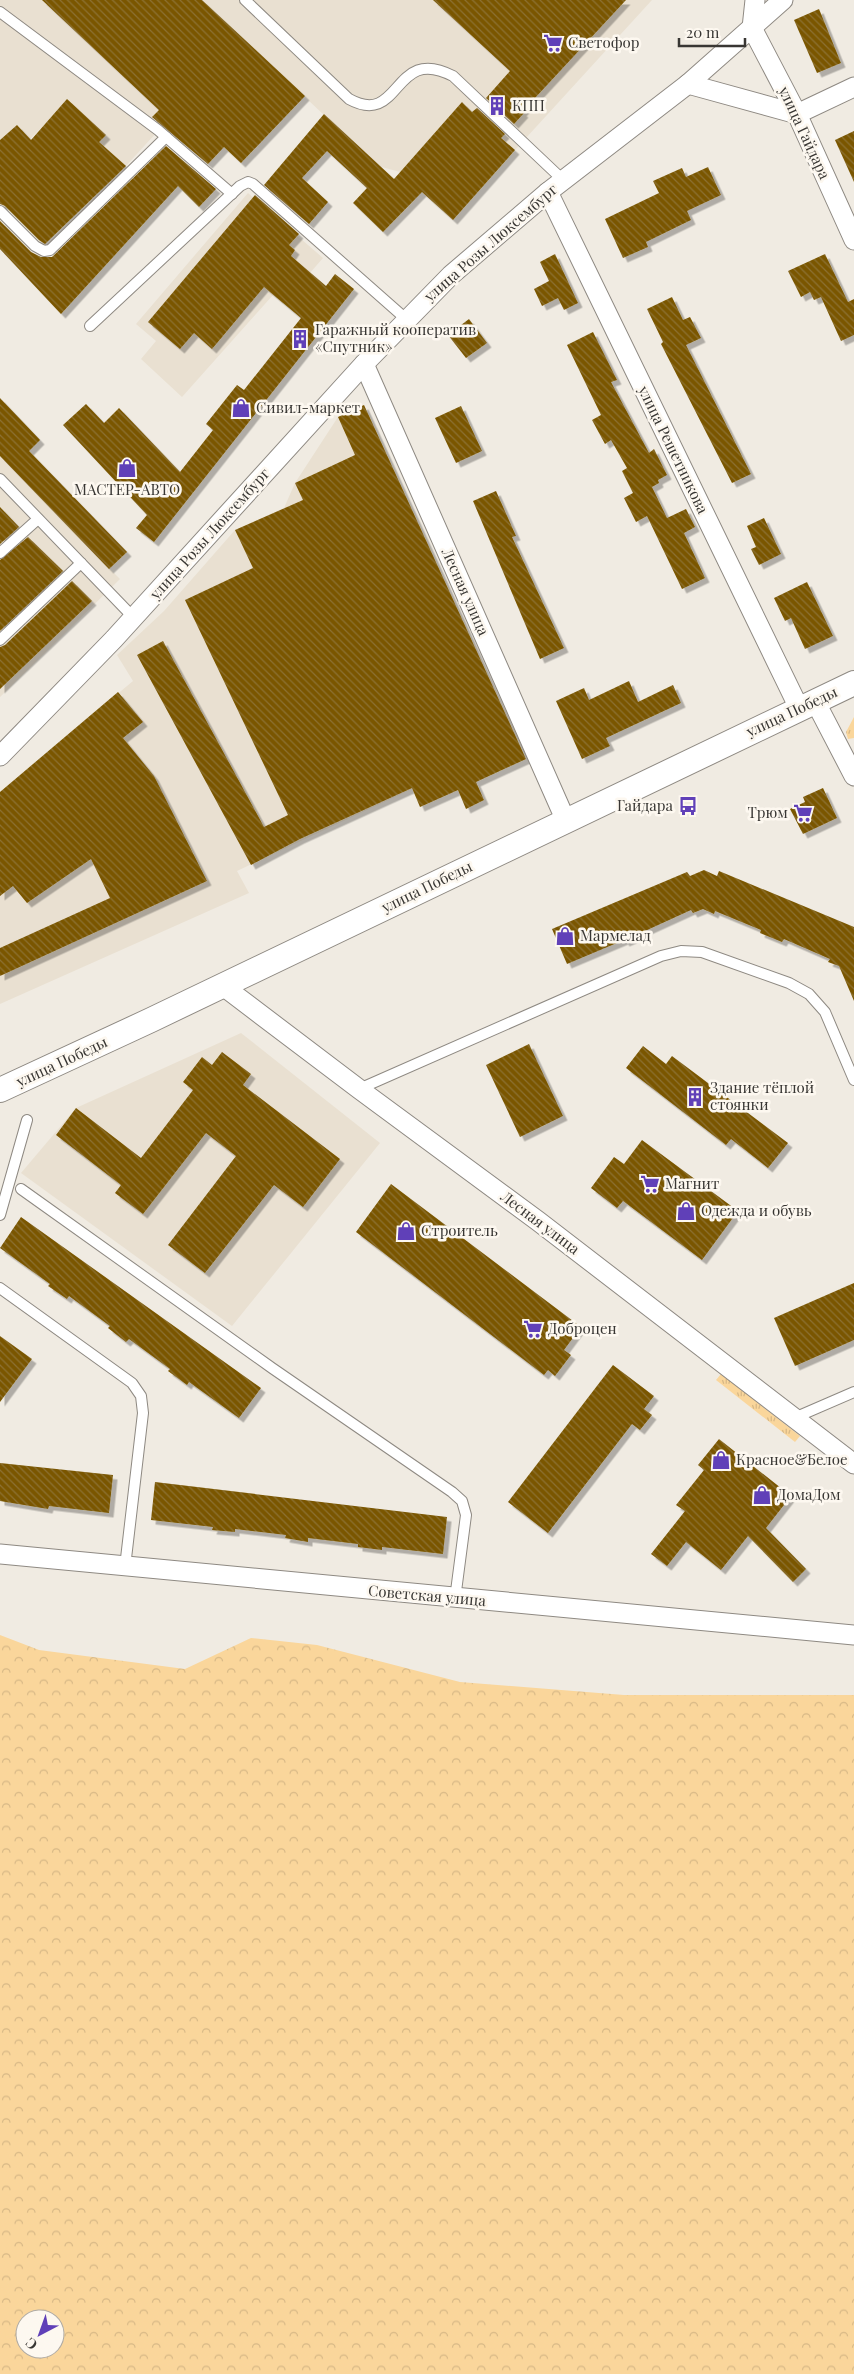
<svg xmlns="http://www.w3.org/2000/svg" width="854" height="2374" viewBox="0 0 854 2374" font-family="'Playfair Display',serif">
	<style>
		.built { fill: #e9e0d1 }
		.grass { fill: url(#grass-tufts) }
		.forest { fill: url(#forest-crowns); fill-rule: evenodd }
		.building { fill: url(#building-back-hatch); filter: url(#shadow) }
		.lines { fill: none; stroke-linecap: round; stroke-linejoin: round }
		.service-casing { stroke: #8e8982; stroke-width: 12 }
		.minor-casing { stroke: #8e8982; stroke-width: 21 }
		.tertiary-casing { stroke: #8e8982; stroke-width: 26 }
		.service { stroke: #fff; stroke-width: 10 }
		.minor { stroke: #fff; stroke-width: 19 }
		.tertiary { stroke: #fff; stroke-width: 24 }
		.labels { text-anchor: middle; stroke-width: 5; stroke-linejoin: round; paint-order: stroke }
		.poi-label { font-size: 15px; fill: #383633; stroke: #fdf8f0; text-anchor: start }
		.street-label { font-size: 15px; fill: #383633; stroke: #fdf8f0 }
	</style>
	<defs>
		<pattern id="grass-tufts" width="24" height="20" patternUnits="userSpaceOnUse" patternTransform="scale(1.25)"><rect width="24" height="20" fill="#fad69b"/><path d="M3 7l-1-3M5 7V3M7 7l1-3M15 17l-1-3M17 17v-4M19 17l1-3" fill="none" stroke="#d7b886"/></pattern>
		<pattern id="forest-crowns" width="20" height="18" patternUnits="userSpaceOnUse" patternTransform="scale(1.25)"><rect width="20" height="18" fill="#fad69b"/><path d="M2 6a3 3 0 1 1 6 0M12 15a3 3 0 1 1 6 0" fill="none" stroke="#d7b886"/></pattern>
		<pattern id="building-back-hatch" width="6" height="6" patternUnits="userSpaceOnUse" patternTransform="scale(1.25)"><rect width="6" height="6" fill="#7a5602"/><path d="M-1 5l2 2M0 0l6 6M5-1l2 2" fill="none" stroke="#8c7132"/></pattern>
		<filter id="shadow"><feDropShadow dx="4.5" dy="4.5" stdDeviation="0" flood-color="#0004"/></filter>
	</defs>
	<rect width="100%" height="100%" fill="#f0ebe2"/>
	<g class="built">
		<polygon points="0,0 155,0 169,119 111,182 45,124 30,139 17,125 0,140"/>
		<polygon points="202,0 652,0 515,150 462,103 400,172 378,166"/>
		<polygon points="248,193 323,258 283,304 273,295 182,397 141,359 156,341 136,324"/>
		<polygon points="2,400 40,440 29,451 127,552 110,569 120,579 0,697 0,402"/>
		<polygon points="364,405 518,739 237,871 249,893 0,1004 0,792 133,681 117,655 164,611 235,530 284,508 295,483 338,417"/>
		<polygon points="241,1033 380,1143 232,1326 21,1173 76,1108"/>
	</g>
	<g class="grass">
		<polygon points="854,717 854,738 848,739 846,732"/>
		<polygon points="721,1374 800,1436 795,1442 716,1380"/>
	</g>
	<path class="forest" d="M0,1635l39,15 146,19 66,-31 66,7 143,37 164,13h230v679h-854zM25,2319h30v30h-30z"/>
	<g class="building">
		<polygon points="42,0 202,0 305,96 241,163 224,147 208,164 152,117 159,110"/>
		<polygon points="433,0 626,0 522,112 524,113 514,124 486,98 510,71"/>
		<polygon points="819,9 841,63 817,73 794,20"/>
		<polygon points="67,99 106,135 99,142 126,166 45,244 39,240 5,206 0,204 0,140 17,125 31,140"/>
		<polygon points="462,102 472,112 477,108 505,134 501,138 515,150 453,220 422,192 383,232 353,203 367,188 327,151 302,178 328,202 309,224 264,185 324,114 394,179"/>
		<polygon points="854,131 854,182 835,140"/>
		<polygon points="166,146 216,189 199,207 178,186 61,314 0,249 0,221 31,252 41,257 52,257"/>
		<polygon points="708,167 721,195 687,211 691,220 646,242 648,247 623,258 605,219 659,193 653,181 682,168 686,177"/>
		<polygon points="255,195 299,234 289,245 295,250 291,256 326,286 335,274 354,289 154,542 136,528 147,515 63,425 86,404 104,423 119,408 180,472 213,430 206,424 237,385 244,390 301,318 264,287 212,349 194,333 180,349 148,322"/>
		<polygon points="555,254 578,303 564,310 558,298 542,306 534,289 549,281 540,262"/>
		<polygon points="825,254 848,302 854,299 854,335 841,341 821,297 814,300 810,292 801,297 788,271"/>
		<polygon points="672,297 683,320 690,317 701,338 686,345 751,474 732,483 661,344 663,342 647,309"/>
		<polygon points="469,319 487,343 466,358 448,335"/>
		<polygon points="593,332 617,380 611,382 649,453 654,449 667,475 658,480 659,483 652,487 667,518 686,509 695,527 684,533 705,578 682,589 647,516 636,522 624,498 633,493 622,471 627,468 611,440 605,444 592,420 601,415 567,345"/>
		<polygon points="0,398 40,440 29,451 127,552 109,569 0,456"/>
		<polygon points="364,405 526,759 476,782 484,800 466,809 458,790 420,807 412,788 300,839 251,865 137,655 163,641 264,827 288,815 185,600 253,568 235,530 303,500 295,483 355,455 338,417"/>
		<polygon points="461,406 482,451 456,463 435,418"/>
		<polygon points="496,491 516,536 512,537 564,648 540,659 473,501"/>
		<polygon points="0,507 19,527 0,544"/>
		<polygon points="764,518 781,554 759,565 751,549 756,547 747,526"/>
		<polygon points="28,537 63,571 0,631 0,560"/>
		<polygon points="72,581 92,601 0,689 0,647 5,645"/>
		<polygon points="807,582 833,636 805,649 791,618 785,621 774,598"/>
		<polygon points="629,681 638,702 673,685 681,703 606,738 610,746 582,759 556,701 584,688 589,700"/>
		<polygon points="118,692 143,722 123,738 154,776 207,881 0,976 0,948 110,898 91,859 27,903 13,886 0,896 0,792"/>
		<polygon points="823,788 837,818 803,834 790,809 805,802 803,797"/>
		<polygon points="704,870 717,876 719,871 854,927 854,1001 839,966 828,962 830,959 784,939 782,942 760,933 761,930 715,911 714,914 703,909 693,913 691,910 645,931 646,933 625,942 624,940 567,964 552,929 687,872 690,876"/>
		<polygon points="529,1044 563,1116 520,1137 486,1065"/>
		<polygon points="643,1046 666,1064 672,1056 788,1143 768,1168 731,1139 726,1145 626,1068"/>
		<polygon points="222,1052 251,1074 243,1085 340,1159 303,1207 274,1185 205,1273 168,1245 236,1156 206,1133 143,1214 115,1193 121,1185 56,1135 76,1108 141,1158 193,1090 183,1082 202,1057 212,1065"/>
		<polygon points="642,1140 738,1211 702,1260 623,1201 617,1208 591,1188 614,1157 624,1164"/>
		<polygon points="391,1184 581,1327 564,1350 571,1355 555,1376 548,1370 544,1375 356,1232"/>
		<polygon points="21,1217 261,1388 239,1418 189,1382 187,1385 168,1371 170,1369 129,1339 126,1342 108,1328 110,1326 69,1296 67,1299 48,1286 50,1284 0,1248"/>
		<polygon points="854,1283 854,1340 795,1366 774,1318"/>
		<polygon points="0,1336 32,1359 0,1402"/>
		<polygon points="613,1365 654,1396 644,1409 652,1415 640,1430 632,1424 548,1533 508,1502"/>
		<polygon points="719,1439 791,1496 766,1528 806,1569 793,1582 748,1536 721,1570 686,1542 667,1566 651,1554 685,1511 676,1505 704,1470 698,1465"/>
		<polygon points="0,1463 113,1475 109,1513 49,1506 48,1509 0,1501"/>
		<polygon points="155,1482 447,1517 443,1554 382,1547 382,1550 358,1547 358,1544 308,1538 308,1542 285,1538 286,1535 235,1529 235,1532 212,1530 213,1527 151,1520"/>
	</g>
	<g class="lines">
		<g class="service-casing">
			<g id="service">
				<path d="M245,0l104,99c53,29 43,-55 104,-23l110,104"/>
				<polyline points="0,12 158,130 232,194"/>
				<polyline points="0,211 35,246 44,251 50,250 166,137"/>
				<polyline points="90,326 240,186 248,182 253,184 406,319"/>
				<polyline points="0,479 134,618"/>
				<polyline points="0,553 38,519"/>
				<polyline points="0,640 81,563"/>
				<polyline points="359,1089 661,956 681,951 702,952 789,983 809,994 825,1012 854,1080"/>
				<polyline points="21,1189 272,1368 452,1492 462,1501 466,1515 455,1599"/>
				<polyline points="0,1215 27,1120"/>
				<polyline points="0,1288 132,1383 141,1396 143,1413 125,1567"/>
				<polyline points="794,1418 854,1392"/>
			</g>
		</g>
		<g class="minor-casing">
			<g id="minor">
				<polyline points="755,0 752,28 797,114 854,240"/>
				<polyline points="688,84 797,114 854,87"/>
				<polyline points="548,192 799,708"/>
				<polyline points="364,364 566,821"/>
				<polyline points="815,701 854,776"/>
				<polyline points="0,756 114,639 364,364 451,275 548,192 688,84 783,0"/>
				<polyline points="223,986 359,1089 538,1221 854,1464"/>
				<polyline points="0,1554 854,1635"/>
			</g>
		</g>
		<g class="tertiary-casing">
			<polyline id="tertiary" points="0,1090 151,1020 854,683"/>
		</g>
		<use href="#service" class="service"/>
		<use href="#minor" class="minor"/>
		<use href="#tertiary" class="tertiary"/>
	</g>
	<defs>
		<g id="supermarket-bare" transform="scale(1.5)"><path d="M-6-5.5h2.5l.6 2H6L4.5 2H-2.5L-4.4-4H-6ZM-1.5 3.2a1.3 1.3 0 1 0 .1 0ZM3 3.2a1.3 1.3 0 1 0 .1 0Z" fill="#6040b8" stroke="#fdf8f0" stroke-width="2.5" paint-order="stroke"/></g>
		<g id="building-bare" transform="scale(1.5)"><path d="M-4-6H4V6H1V3H-1V6H-4ZM-2.5-4.3h1.7v1.8h-1.7ZM.8-4.3h1.7v1.8H.8ZM-2.5-1h1.7V.8h-1.7ZM.8-1h1.7V.8H.8Z" fill="#6040b8" stroke="#fdf8f0" stroke-width="2.5" paint-order="stroke"/></g>
		<g id="shop-bare" transform="scale(1.5)"><path d="M-5-2.5h2.3a2.7 3.5 0 0 1 5.4 0H5L5.5 6h-11ZM-1.5-2.5h3a1.5 2.3 0 0 0-3 0Z" fill="#6040b8" stroke="#fdf8f0" stroke-width="2.5" paint-order="stroke"/></g>
		<g id="bus-bare" transform="scale(1.5)"><path d="M-5-6H5V4H4V6H2V4H-2V6H-4V4H-5ZM-3.5-4V0h7V-4ZM-3.5 1.2v1.5H-2V1.2ZM2 1.2v1.5H3.5V1.2Z" fill="#6040b8" stroke="#fdf8f0" stroke-width="2.5" paint-order="stroke"/></g>
	</defs>
	<g fill-rule="evenodd">
		<use href="#supermarket-bare" x="553" y="43"/>
		<use href="#building-bare" x="497" y="106"/>
		<use href="#building-bare" x="300" y="339"/>
		<use href="#shop-bare" x="241" y="408"/>
		<use href="#shop-bare" x="127" y="468"/>
		<use href="#bus-bare" x="688" y="806"/>
		<use href="#supermarket-bare" x="803" y="813"/>
		<use href="#shop-bare" x="565" y="936"/>
		<use href="#building-bare" x="695" y="1097"/>
		<use href="#supermarket-bare" x="650" y="1184"/>
		<use href="#shop-bare" x="686" y="1211"/>
		<use href="#shop-bare" x="406" y="1231"/>
		<use href="#supermarket-bare" x="533" y="1329"/>
		<use href="#shop-bare" x="721" y="1460"/>
		<use href="#shop-bare" x="762" y="1495"/>
	</g>
	<g class="labels">
		<g class="poi-label">
			<text x="568" y="48">Светофор</text>
			<text x="512" y="111">КПП</text>
			<text x="315" y="335">Гаражный кооператив<tspan x="315" dy="17">«Спутник»</tspan></text>
			<text x="256" y="413">Сивил-маркет</text>
			<text x="127" y="495" text-anchor="middle">МАСТЕР-АВТО</text>
			<text x="673" y="811" text-anchor="end">Гайдара</text>
			<text x="788" y="818" text-anchor="end">Трюм</text>
			<text x="580" y="941">Мармелад</text>
			<text x="710" y="1093">Здание тёплой<tspan x="710" dy="17">стоянки</tspan></text>
			<text x="665" y="1189">Магнит</text>
			<text x="701" y="1216">Одежда и обувь</text>
			<text x="421" y="1236">Строитель</text>
			<text x="548" y="1334">Доброцен</text>
			<text x="736" y="1465">Красное&amp;Белое</text>
			<text x="777" y="1500">ДомаДом</text>
		</g>
		<g class="street-label">
			<text transform="translate(804 133) rotate(65)" y="5">улица Гайдара</text>
			<text transform="translate(491 243) rotate(-41)" y="5">улица Розы Люксембург</text>
			<text transform="translate(673 450) rotate(64)" y="5">улица Решетникова</text>
			<text transform="translate(210 534) rotate(-48)" y="5">улица Розы Люксембург</text>
			<text transform="translate(465 592) rotate(66)" y="5">Лесная улица</text>
			<text transform="translate(792 712) rotate(-25)" y="5">улица Победы</text>
			<text transform="translate(427 887) rotate(-26)" y="5">улица Победы</text>
			<text transform="translate(62 1062) rotate(-25)" y="5">улица Победы</text>
			<text transform="translate(540 1223) rotate(37)" y="5">Лесная улица</text>
			<text transform="translate(427 1596) rotate(5)" y="5">Советская улица</text>
		</g>
	</g>
	<g transform="translate(40 2334) rotate(221)"><circle r="24" fill="#fdf8f0" stroke="#aeaaa4"/>
	<path d="M0-4L9 19L0 12L-9 19Z" fill="#6040b8"/>
	<text y="-8" font-size="14" font-weight="bold" text-anchor="middle" fill="#383633">С</text>
	</g>
	<path d="M679 38v8h66v-8" fill="none" stroke="#383633" stroke-width="2.5"/>
	<text x="686" y="38" font-size="15" fill="#383633" stroke="#fdf8f0" stroke-width="4" paint-order="stroke">20 m</text>
</svg>
